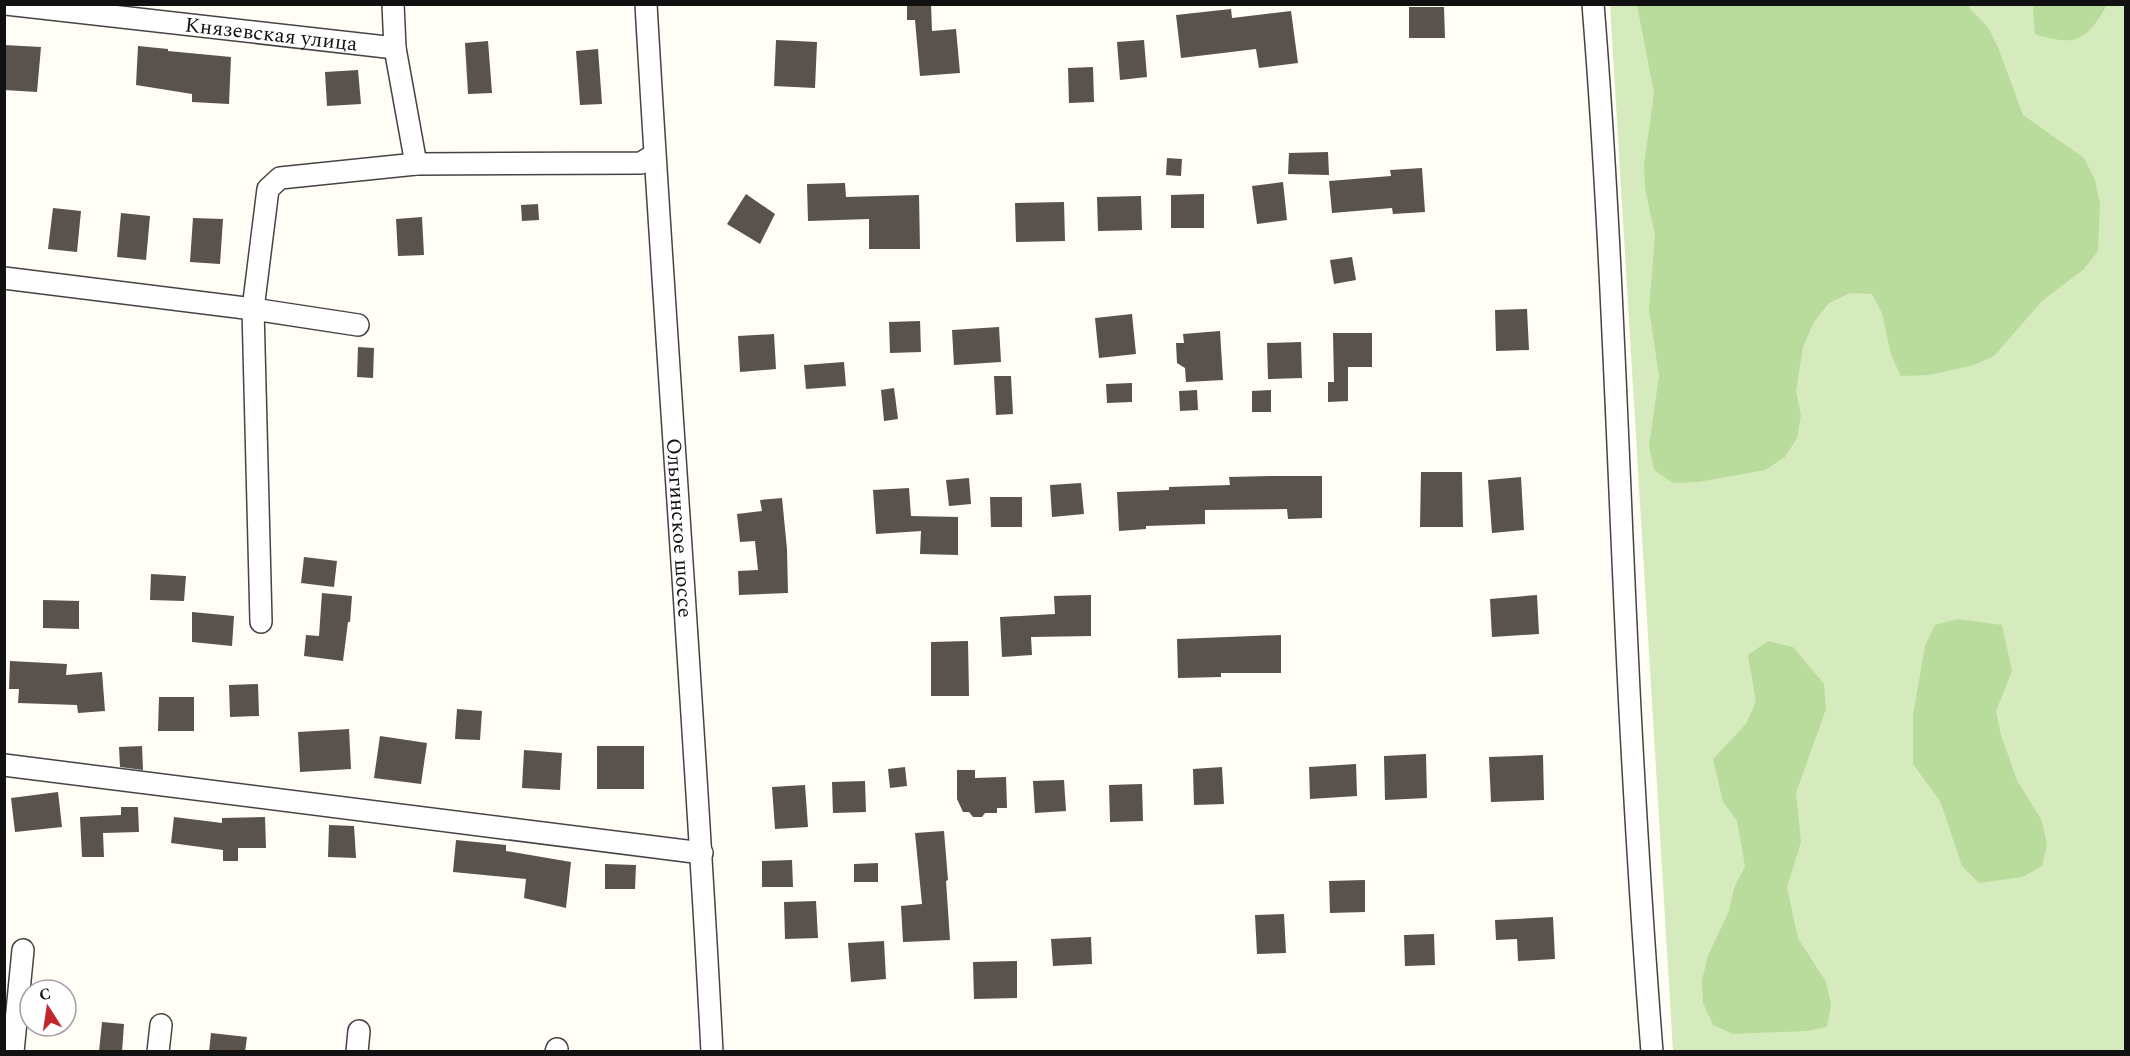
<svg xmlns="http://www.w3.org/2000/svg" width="2130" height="1056" viewBox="0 0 2130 1056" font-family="Spectral,serif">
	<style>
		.green { fill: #d5ebbd }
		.forest { fill: #b9dc9c }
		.building { fill: #5a524d }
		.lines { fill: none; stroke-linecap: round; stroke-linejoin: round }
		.minor-casing { stroke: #444; stroke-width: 24 }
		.minor { stroke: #fff; stroke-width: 21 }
		.labels { text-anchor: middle; stroke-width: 6; stroke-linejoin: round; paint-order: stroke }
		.street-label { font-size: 21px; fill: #111; stroke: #fff }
	</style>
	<rect width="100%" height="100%" fill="#fffdf5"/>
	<polygon class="green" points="1610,5 2125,5 2125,1051 1673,1051"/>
	<g class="forest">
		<path d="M2036,4h71v1c-21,36 -31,42 -72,29l-2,-26z"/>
		<polygon points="1637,5 1969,5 1970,9 1987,26 1998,47 2023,115 2084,158 2095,180 2100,204 2098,251 2084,269 2042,301 1994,356 1974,365 1929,375 1901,376 1891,355 1882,313 1872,294 1850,293 1829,303 1814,322 1803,347 1796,391 1801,415 1797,438 1785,457 1765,470 1698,482 1673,483 1654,470 1649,446 1659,376 1649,309 1655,235 1645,188 1644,165 1654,93"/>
		<polygon points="1958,619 2002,625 2012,671 1996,711 2001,735 2017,780 2042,821 2047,845 2042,866 2022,877 1979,883 1962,866 1940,801 1913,764 1913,715 1925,646 1935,625"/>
		<polygon points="1768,641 1793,647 1824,684 1826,709 1796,793 1801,842 1787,887 1798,938 1826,982 1831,1005 1827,1027 1806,1031 1733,1034 1713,1025 1703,1003 1702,980 1708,956 1729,911 1734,888 1745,866 1737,821 1723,802 1713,759 1746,724 1756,702 1748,655"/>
	</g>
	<g class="building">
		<polygon points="907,4 931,4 932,31 956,29 960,73 920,76 915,20 907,20"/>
		<polygon points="1409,7 1444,7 1445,38 1409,38"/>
		<polygon points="1231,9 1232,18 1291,11 1298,63 1259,68 1256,49 1181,58 1176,15"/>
		<polygon points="776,40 817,42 815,88 774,86"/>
		<polygon points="1144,40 1147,77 1120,80 1117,42"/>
		<polygon points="488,41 492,93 468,94 465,43"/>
		<polygon points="4,45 41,47 37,92 4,90"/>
		<polygon points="138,46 168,49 168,51 231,57 229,104 192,102 192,94 136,85"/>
		<polygon points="598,49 602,104 580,105 576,51"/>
		<polygon points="1093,67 1094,102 1069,103 1068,68"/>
		<polygon points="358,70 361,104 327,106 325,72"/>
		<polygon points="1328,152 1329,175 1288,174 1289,153"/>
		<polygon points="1167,158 1182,159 1181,176 1166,175"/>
		<polygon points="1422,168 1425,212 1393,214 1392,208 1332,213 1329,181 1391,176 1390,170"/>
		<polygon points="1283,182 1287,220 1257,224 1252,186"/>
		<polygon points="845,183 846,197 919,195 920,249 869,249 869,219 808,221 807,184"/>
		<polygon points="746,194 775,214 760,244 727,224"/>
		<polygon points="1204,194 1204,228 1171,228 1171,195"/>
		<polygon points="1141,196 1142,230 1098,231 1097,197"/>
		<polygon points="1064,202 1065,241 1016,242 1015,203"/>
		<polygon points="538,204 539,220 522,221 521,205"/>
		<polygon points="53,208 81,211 77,252 48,249"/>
		<polygon points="121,213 150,216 146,260 117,257"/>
		<polygon points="422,217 424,255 398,256 396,219"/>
		<polygon points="193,218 223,219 220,264 190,262"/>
		<polygon points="1352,257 1356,280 1334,284 1330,260"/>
		<polygon points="1527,309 1529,350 1496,351 1495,310"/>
		<polygon points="1132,314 1136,354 1099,358 1095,318"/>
		<polygon points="920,321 921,352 890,353 889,322"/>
		<polygon points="999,327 1001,362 954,365 952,330"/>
		<polygon points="1220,331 1223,380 1186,382 1185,368 1177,363 1176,343 1184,343 1183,334"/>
		<polygon points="1333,333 1372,333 1372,367 1348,367 1348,401 1328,402 1328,382 1334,382"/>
		<polygon points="774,334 776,369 740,372 738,336"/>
		<polygon points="1301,342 1302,378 1268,379 1267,343"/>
		<polygon points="358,347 374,348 373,378 357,377"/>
		<polygon points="844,362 846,386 806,389 804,365"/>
		<polygon points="994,376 1011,376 1013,414 996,415"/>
		<polygon points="1132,383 1132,402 1107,403 1106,384"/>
		<polygon points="894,388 898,419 884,421 881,390"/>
		<polygon points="1197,390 1198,410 1180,411 1179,391"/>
		<polygon points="1271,390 1271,412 1252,412 1252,391"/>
		<polygon points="1421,472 1462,472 1463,527 1420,527"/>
		<polygon points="1270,476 1322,476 1322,518 1288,519 1287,509 1205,510 1205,524 1146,526 1146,529 1119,531 1117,492 1169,490 1169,487 1230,485 1229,477"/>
		<polygon points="1521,477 1524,530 1492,533 1488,480"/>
		<polygon points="969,478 971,504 949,506 946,480"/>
		<polygon points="1081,483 1084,514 1052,517 1050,485"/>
		<polygon points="909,488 911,516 958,517 958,555 920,554 921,531 876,534 873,490"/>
		<polygon points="990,497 1022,497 1022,527 991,527"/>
		<polygon points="782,498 787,549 788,593 739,595 738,571 758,570 755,541 740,542 737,514 762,511 760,500"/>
		<polygon points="304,557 337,561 334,587 301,583"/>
		<polygon points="151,574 186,576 184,601 150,600"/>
		<polygon points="322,593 352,596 350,622 348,622 343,661 304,656 306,635 319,636"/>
		<polygon points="1091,595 1091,636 1031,637 1032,655 1002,657 1000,617 1055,614 1054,596"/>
		<polygon points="1537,595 1539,634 1492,637 1490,599"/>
		<polygon points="43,600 79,601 79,629 43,628"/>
		<polygon points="192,612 234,616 232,646 192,642"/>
		<polygon points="1281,635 1281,673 1221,673 1221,677 1178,678 1177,639"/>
		<polygon points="968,641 969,696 931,696 931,642"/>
		<polygon points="10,661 67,664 66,675 102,672 105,711 78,713 77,705 18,703 19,689 9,689"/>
		<polygon points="258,684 259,716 230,717 229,685"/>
		<polygon points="159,697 194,697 194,731 158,731"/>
		<polygon points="457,709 482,711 480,740 455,739"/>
		<polygon points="349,729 351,769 300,772 298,732"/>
		<polygon points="380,736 427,743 421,784 374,778"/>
		<polygon points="142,746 143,770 120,767 119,747"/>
		<rect x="597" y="746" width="47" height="43"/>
		<polygon points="524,750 562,753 560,790 522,788"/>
		<polygon points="1426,754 1427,798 1385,800 1384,756"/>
		<polygon points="1543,755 1544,800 1491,802 1489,757"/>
		<polygon points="1356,764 1357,796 1310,799 1309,767"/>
		<polygon points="905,767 907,786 890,788 888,769"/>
		<polygon points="1222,767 1224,804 1194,805 1193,769"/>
		<polygon points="957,770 975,770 975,778 1006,777 1007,808 997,808 997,813 985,813 982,817 973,817 969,812 963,812 957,799"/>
		<polygon points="1064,780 1066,811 1035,813 1033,781"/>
		<polygon points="865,781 866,812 833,813 832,782"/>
		<polygon points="1142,784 1143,821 1110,822 1109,785"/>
		<polygon points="805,785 808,827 775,829 772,787"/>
		<polygon points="58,792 62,827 15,832 11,798"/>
		<polygon points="121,807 138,807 139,832 103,833 104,857 82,857 80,817 121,815"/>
		<polygon points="174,817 222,823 222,818 265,817 266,848 238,848 238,861 223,861 223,850 171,843"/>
		<polygon points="329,825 354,826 356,858 328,857"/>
		<polygon points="944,831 948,880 946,881 950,940 903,942 901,906 922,904 915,833"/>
		<polygon points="456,840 506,845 506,851 571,862 566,908 524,898 526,879 453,872"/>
		<polygon points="792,860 793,887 762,887 762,861"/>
		<polygon points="878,863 878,882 854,882 854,864"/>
		<polygon points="605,864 636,865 635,889 605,889"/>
		<polygon points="1365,880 1365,912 1330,913 1329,881"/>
		<polygon points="816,901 818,938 785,939 784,902"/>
		<polygon points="1284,914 1286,953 1257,954 1255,915"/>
		<polygon points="1553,917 1555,959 1518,961 1517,939 1496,940 1495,920"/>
		<polygon points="1434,934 1435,965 1405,966 1404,935"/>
		<polygon points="1091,937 1092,964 1053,966 1051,939"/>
		<polygon points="884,941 886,979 851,982 848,943"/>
		<polygon points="1017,961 1017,998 974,999 973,962"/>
		<polygon points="102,1022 124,1024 122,1052 99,1052"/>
		<polygon points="211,1033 247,1037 245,1052 209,1052"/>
	</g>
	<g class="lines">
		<g class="minor-casing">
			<g id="minor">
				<path id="s1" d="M6,4l389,44"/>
				<polyline points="393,4 395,48 416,164"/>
				<path id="s2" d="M646,4c20,350 48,698 66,1048"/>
				<path d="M1593,4c19,235 25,471 37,706 6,114 13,228 22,342"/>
				<polyline points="4,278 253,309 268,189 280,178 416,164 641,163 654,155"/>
				<polyline points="261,622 253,309 358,325"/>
				<polyline points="4,765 702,853"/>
				<polyline points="13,1052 23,950"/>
				<polyline points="158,1052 161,1025"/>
				<polyline points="357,1052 359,1031"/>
				<polyline points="556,1052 557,1049"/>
			</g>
		</g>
		<use href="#minor" class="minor"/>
	</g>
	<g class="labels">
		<g class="street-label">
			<text dy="7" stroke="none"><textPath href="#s1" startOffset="267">Князевская улица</textPath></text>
			<text dy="7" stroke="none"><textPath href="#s2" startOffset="525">Ольгинское шоссе</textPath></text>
		</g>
	</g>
	<rect width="2130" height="1056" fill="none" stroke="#111111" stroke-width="12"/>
	<g transform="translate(48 1008) rotate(348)"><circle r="28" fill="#ffffff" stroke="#a0a0a0" stroke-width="1.5"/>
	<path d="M0-4.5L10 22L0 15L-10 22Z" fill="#c4262e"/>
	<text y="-9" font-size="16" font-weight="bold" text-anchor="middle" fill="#111111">С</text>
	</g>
</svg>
